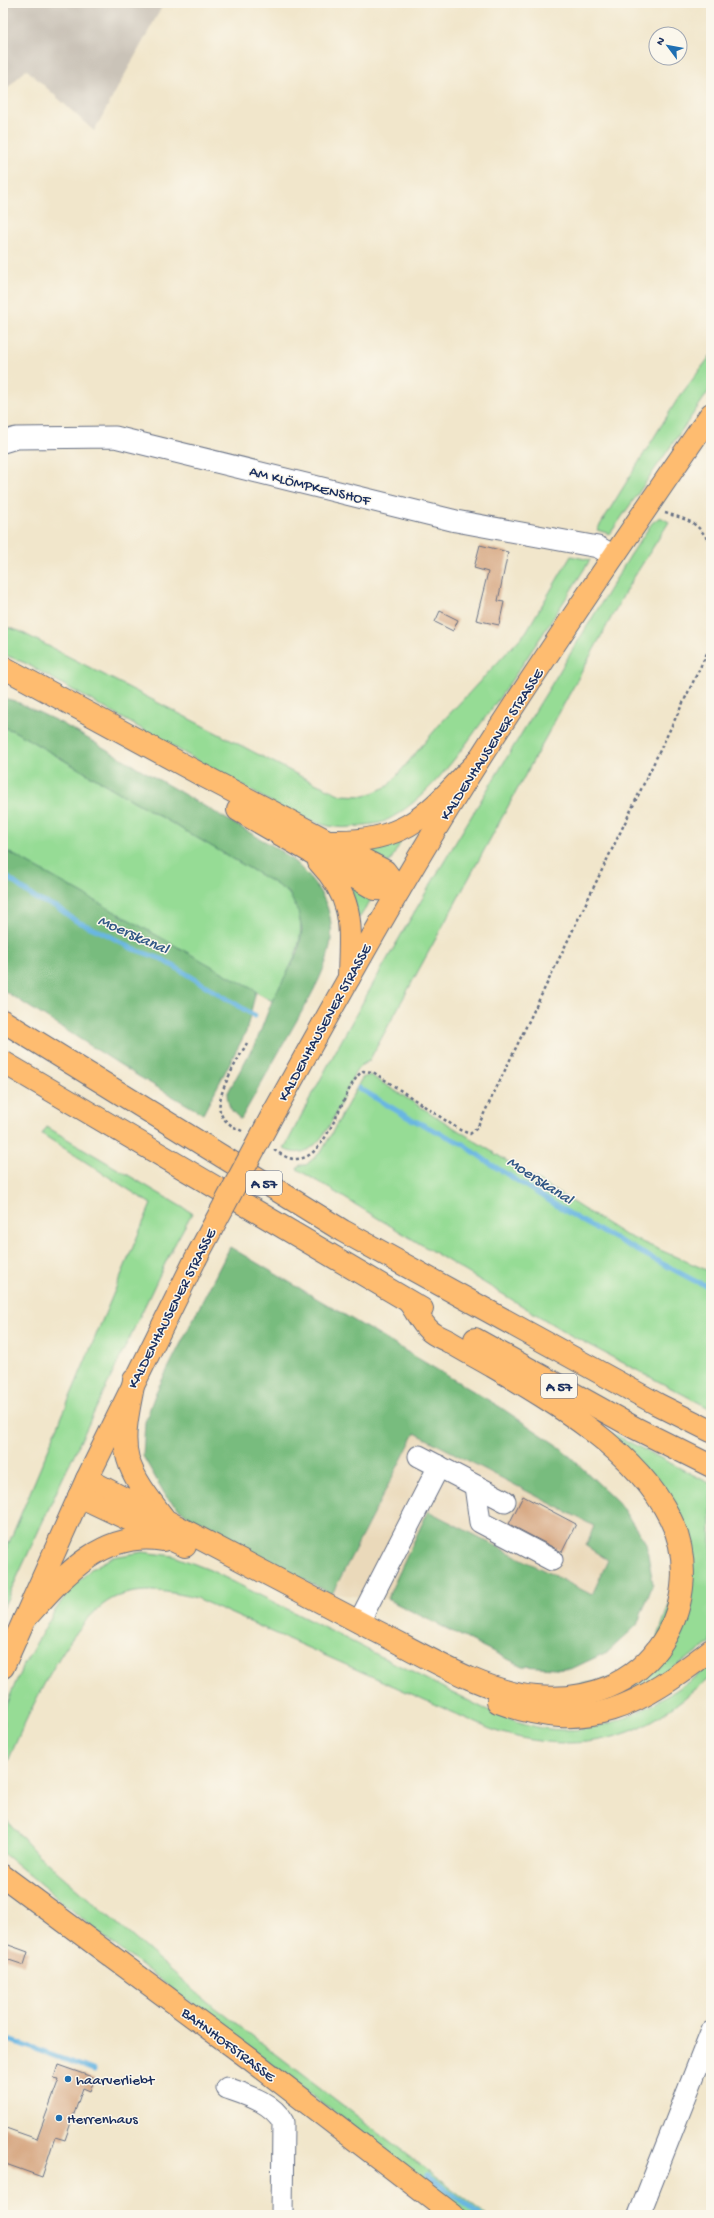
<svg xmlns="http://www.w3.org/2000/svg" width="714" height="2218" viewBox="0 0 714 2218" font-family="'Gochi Hand',sans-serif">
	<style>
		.built { fill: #ead9ba }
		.industrial { fill: #cac3b8 }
		.green { fill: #96dc95; stroke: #58867a }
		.forest { fill: #78bc7e; stroke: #4a766e }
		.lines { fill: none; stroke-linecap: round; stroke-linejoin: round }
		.stream { stroke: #69b6e2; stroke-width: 5 }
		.building { fill: #d7a883 }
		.minor-casing { stroke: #666f84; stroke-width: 23 }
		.major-casing { stroke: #666f84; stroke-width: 24 }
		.highway-casing { stroke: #666f84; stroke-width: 24 }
		.path { stroke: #666f84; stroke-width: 2.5; stroke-dasharray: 3 3; stroke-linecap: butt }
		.minor { stroke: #fff; stroke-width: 21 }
		.major { stroke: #febc70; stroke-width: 22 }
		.highway { stroke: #febc70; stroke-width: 22 }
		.major-bridge-casing { stroke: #666f84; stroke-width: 24; stroke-linecap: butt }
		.major-bridge { stroke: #febc70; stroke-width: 22 }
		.poi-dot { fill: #1f6fb2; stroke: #fbf7ec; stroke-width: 1.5 }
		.labels { text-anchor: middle; stroke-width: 3; stroke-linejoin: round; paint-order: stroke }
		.shield { fill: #fbf7ec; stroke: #5e6b89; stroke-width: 1 }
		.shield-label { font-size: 14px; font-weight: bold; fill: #1b2f5e }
		.street-label { font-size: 15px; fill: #1b2f5e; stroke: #fbf7ec }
		.poi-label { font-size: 15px; fill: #1b2f5e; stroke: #fbf7ec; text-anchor: start }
		.water-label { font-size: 16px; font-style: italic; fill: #325886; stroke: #fbf7ec }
	</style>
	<rect width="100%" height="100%" fill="#fbf7ec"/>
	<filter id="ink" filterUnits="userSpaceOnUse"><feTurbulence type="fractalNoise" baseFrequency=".025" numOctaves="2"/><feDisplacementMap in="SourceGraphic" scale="8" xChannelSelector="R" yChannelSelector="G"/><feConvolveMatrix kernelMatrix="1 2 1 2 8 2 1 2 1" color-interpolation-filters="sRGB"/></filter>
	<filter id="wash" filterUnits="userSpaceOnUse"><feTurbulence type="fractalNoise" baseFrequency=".012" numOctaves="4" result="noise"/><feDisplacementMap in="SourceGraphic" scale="16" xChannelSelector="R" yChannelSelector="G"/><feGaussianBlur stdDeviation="0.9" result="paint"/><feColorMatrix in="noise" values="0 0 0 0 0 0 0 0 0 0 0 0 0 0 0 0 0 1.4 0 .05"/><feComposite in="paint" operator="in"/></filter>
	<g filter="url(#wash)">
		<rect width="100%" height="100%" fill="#f1e6cb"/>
		<polygon class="built" points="415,1433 594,1526 608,1560 592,1595 428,1511 387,1599 332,1594"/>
		<polygon class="industrial" points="3,3 164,3 94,131 26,69 3,93"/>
		<g class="green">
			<polygon points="711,355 711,388 610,534 597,530 677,400"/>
			<path d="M660,517l9,5 -40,63 -260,476c-4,2 -10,5 -12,9 -16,23 -34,100 -73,79 104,-204 227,-397 346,-593l22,-33z"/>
			<path d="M571,556l19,4c-31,50 -63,99 -97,147 -29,39 -64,94 -110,115 -5,2 -12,2 -18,3 -33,7 -48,-2 -78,-14l-262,-148 -22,-9v-28l16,5 285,147 37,17 24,1 23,-10 53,-63 85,-91z"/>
			<path d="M3,727l11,4 257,150c6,4 14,8 18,13 27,36 1,74 -17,107l-269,-152z"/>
			<polygon points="402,840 389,863 365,849"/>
			<polygon points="350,883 372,898 360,917 358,917"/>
			<polygon points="370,1075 623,1234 711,1272 711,1409 570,1335 297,1169 300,1165 306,1165 322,1151 362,1078"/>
			<polygon points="47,1127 192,1213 171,1251 60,1484 3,1608 3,1557 151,1204 42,1134"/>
			<polygon points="594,1424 711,1484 711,1643 622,1701 514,1698 646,1671 687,1553"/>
			<path d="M143,1552l31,4 36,14 273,138c15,6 31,13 46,17 69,19 130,-20 182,-60v12c-17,13 -33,27 -51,39 -52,34 -114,33 -170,13l-294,-131c-27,-7 -54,-11 -80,-1 -46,19 -95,131 -113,177v-62l19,-44 32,-56 14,-20 23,-23 22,-12z"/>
			<polygon points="3,1816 37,1854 203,1998 486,2215 469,2215 108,1940 3,1853"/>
		</g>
		<g class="forest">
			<path d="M3,698l12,3 46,22 217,126c9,7 19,14 26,22 49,52 23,97 -7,149 -19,33 -37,66 -56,99 -10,-7 -13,-13 -14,-25l30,-54 15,-39 26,-49 4,-22 -4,-18 -9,-19 -18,-12 -257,-150 -11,-4z"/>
			<polygon points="3,849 256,991 246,1032 203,1114 138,1076 3,990"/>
			<polygon points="230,1247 500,1407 561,1448 618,1502 646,1543 653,1584 637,1625 609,1651 571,1669 522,1666 387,1599 428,1511 592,1595 608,1560 586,1546 594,1526 415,1433 332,1594 199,1526 167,1498 143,1456 145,1422 156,1392"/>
		</g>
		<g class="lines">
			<g class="stream">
				<polyline points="3,874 36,899 57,907 76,921 106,934 133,949 162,959 255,1016"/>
				<polyline points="359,1088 409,1118 463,1144 489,1163 580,1220 695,1281 711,1287"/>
				<polyline points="3,2038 94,2070"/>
				<polyline points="427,2175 480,2215"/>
			</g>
		</g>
		<g id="blocks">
			<g class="building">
				<polygon points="480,545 508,552 498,601 504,602 499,625 476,620 488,572 474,568"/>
				<polygon points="440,611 458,620 453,631 435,622"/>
				<polygon points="523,1496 576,1524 562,1552 509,1524"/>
				<polygon points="3,1943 28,1952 24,1965 3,1958"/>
				<polygon points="58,2065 95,2078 90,2091 83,2088 65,2140 55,2137 42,2177 3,2163 3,2127 37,2139 59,2079 54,2078"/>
			</g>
		</g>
	</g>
	<g filter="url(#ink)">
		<use href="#blocks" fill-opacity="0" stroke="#666f84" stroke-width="1"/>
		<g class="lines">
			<g class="minor-casing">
				<g id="minor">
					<polyline points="3,442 16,438 115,437 456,521 598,547 614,556"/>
					<polyline points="419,1456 505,1501"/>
					<polyline points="475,1486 480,1522 552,1560"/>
					<polyline points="359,1622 439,1466"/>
					<path d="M227,2088c20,7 45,14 56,34l-1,93"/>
					<polyline points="639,2215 711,2032"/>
				</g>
			</g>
			<g class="major-casing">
				<g id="major">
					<path d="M274,1112c66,-118 131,-237 204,-351 75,-117 154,-232 233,-347"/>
					<polyline points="3,1667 87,1479 195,1260"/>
					<polyline points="3,1876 250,2059 453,2215"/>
				</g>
			</g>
			<g class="highway-casing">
				<g id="highway">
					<polyline points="3,667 200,774 385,871 399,890"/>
					<polyline points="238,810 375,889 399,890"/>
					<path d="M331,841c77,2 97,-28 146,-79"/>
					<path d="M319,862c37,39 31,66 30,116"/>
					<polyline points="3,1021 343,1231 657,1404 711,1431"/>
					<polyline points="3,1062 422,1309"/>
					<polyline points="475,1339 635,1428 711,1466"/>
					<path d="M134,1380c-4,25 -13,55 -6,79 6,21 22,41 35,58"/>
					<path d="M87,1479c96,51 192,102 289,152 48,24 106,61 160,66 50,5 99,-12 127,-56 23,-36 27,-84 7,-123 -33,-67 -115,-115 -178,-152 -14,-8 -29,-16 -44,-25 -6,-3 -14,-6 -19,-11 -8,-7 -13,-19 -20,-28"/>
					<polyline points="79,1496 185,1546"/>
					<path d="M24,1620c37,-41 77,-91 139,-80"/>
					<path d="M498,1702c91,34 142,3 213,-52"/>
				</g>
			</g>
			<g class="path">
				<path d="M665,513c24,7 34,9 46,33"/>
				<path d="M242,1131c-8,-4 -17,-8 -21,-17 -8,-16 18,-56 26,-71"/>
				<path d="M274,1150c7,4 15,10 23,9 33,-1 46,-75 66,-88l10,1 87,58 10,4 7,-6 234,-483"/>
			</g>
			<use href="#minor" class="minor"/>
			<use href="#major" class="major"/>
			<use href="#highway" class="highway"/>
			<g class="major-bridge-casing">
				<polyline id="major-bridge" points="195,1260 274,1112"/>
			</g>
			<use href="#major-bridge" class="major-bridge"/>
		</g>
	</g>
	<g class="poi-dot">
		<circle cx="68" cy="2079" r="4"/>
		<circle cx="59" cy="2118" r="4"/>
	</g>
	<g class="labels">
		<g class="shield">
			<rect x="246" y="1171" width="36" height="24" rx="3"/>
			<rect x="541" y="1374" width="36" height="24" rx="3"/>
		</g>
		<g class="shield-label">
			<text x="264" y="1188">A 57</text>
			<text x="559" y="1391">A 57</text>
		</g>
		<g class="street-label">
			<text transform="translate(310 485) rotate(14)" y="5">AM KLÖMPKENSHOF</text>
			<text transform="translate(491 744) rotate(-57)" y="5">KALDENHAUSENER STRASSE</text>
			<text transform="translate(324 1022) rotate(-61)" y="5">KALDENHAUSENER STRASSE</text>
			<text transform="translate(171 1308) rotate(-63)" y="5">KALDENHAUSENER STRASSE</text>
			<text transform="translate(229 2044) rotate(37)" y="5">BAHNHOFSTRASSE</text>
		</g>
		<g class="poi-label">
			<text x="76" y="2084">haarverliebt</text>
			<text x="67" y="2123">Herrenhaus</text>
		</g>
		<g class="water-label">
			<text transform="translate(134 933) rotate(24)" y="6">Moerskanal</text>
			<text transform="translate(541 1179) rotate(33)" y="6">Moerskanal</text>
		</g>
	</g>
	<rect width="714" height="2218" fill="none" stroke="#fbf7ec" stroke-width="16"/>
	<g transform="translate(668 46) rotate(302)"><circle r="19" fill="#fbf7ec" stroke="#a1a7b3"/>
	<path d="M0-3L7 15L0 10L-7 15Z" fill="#1f6fb2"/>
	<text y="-6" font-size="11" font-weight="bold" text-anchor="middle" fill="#1b2f5e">N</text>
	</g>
</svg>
